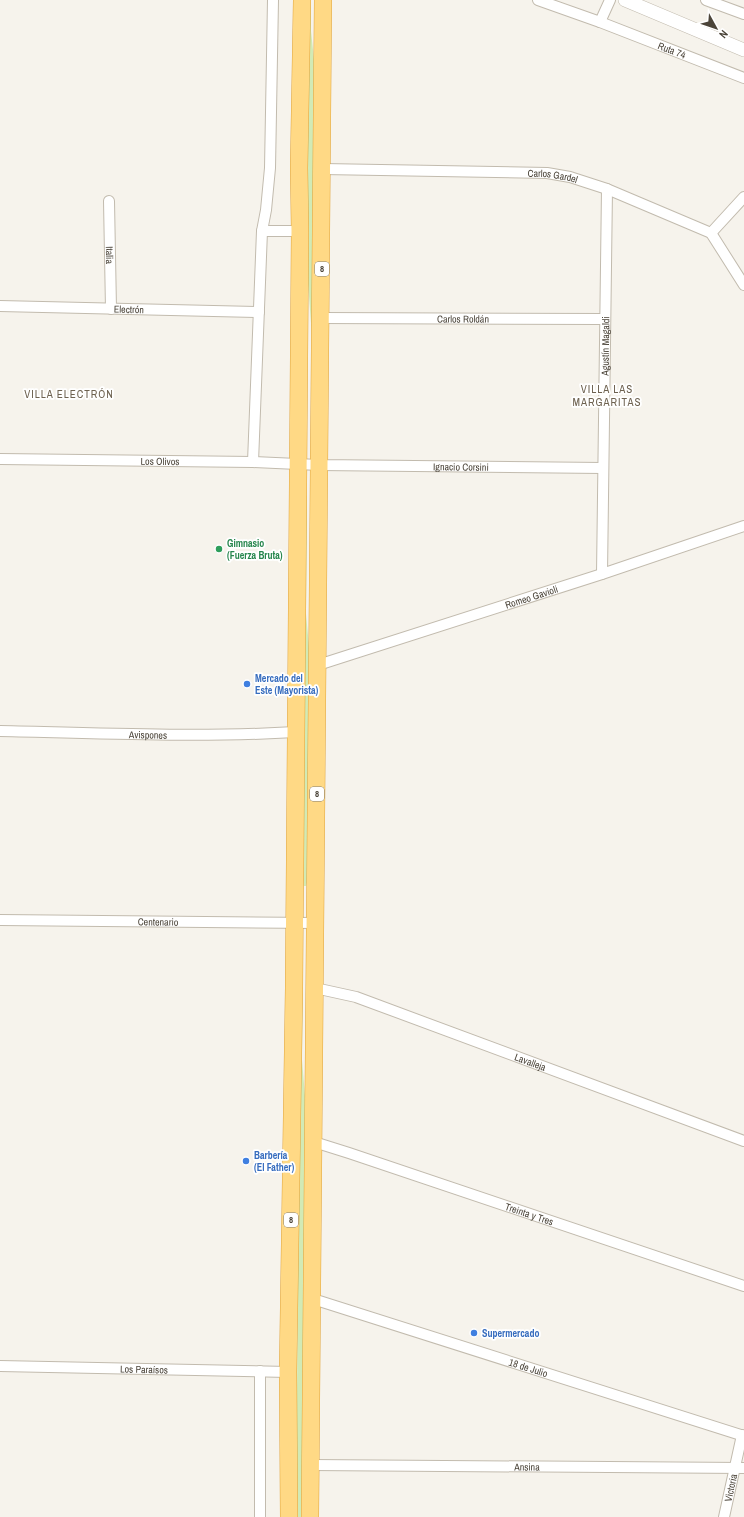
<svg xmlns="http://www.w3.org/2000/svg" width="744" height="1517" viewBox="0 0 744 1517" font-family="'Archivo Narrow',sans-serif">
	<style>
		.green { fill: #d2eab5 }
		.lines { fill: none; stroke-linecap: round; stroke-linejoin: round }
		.minor-casing { stroke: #c2bbae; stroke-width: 12 }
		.tertiary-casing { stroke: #c2bbae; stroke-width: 14 }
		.trunk-casing { stroke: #e0a43c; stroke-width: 18 }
		.minor { stroke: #fff; stroke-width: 10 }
		.tertiary { stroke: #fff; stroke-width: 13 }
		.trunk { stroke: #ffd985; stroke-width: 17 }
		.leisure-dot { fill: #2e9e5b; stroke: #fff; stroke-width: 1.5 }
		.shop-dot { fill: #3f7fe0; stroke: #fff; stroke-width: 1.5 }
		.labels { text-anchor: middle; stroke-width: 3.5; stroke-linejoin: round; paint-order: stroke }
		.shield { fill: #fff; stroke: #817c74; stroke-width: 1 }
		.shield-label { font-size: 9px; font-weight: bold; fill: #4b4439 }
		.street-label { font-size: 10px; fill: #4b4439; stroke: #fff }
		.leisure-label { font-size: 10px; font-weight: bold; fill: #27864d; stroke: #fff; text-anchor: start }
		.shop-label { font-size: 10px; font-weight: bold; fill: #366cbe; stroke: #fff; text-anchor: start }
		.neighbourhood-label { font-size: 11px; letter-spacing: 1px; fill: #6e6250; stroke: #fff }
	</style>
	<rect width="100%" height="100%" fill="#f6f3ec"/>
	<g class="green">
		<polygon points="309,0 311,0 311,31 317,87 312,336 307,270"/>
		<polygon points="305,496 307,496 306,614 311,668 309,875 306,886 304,886 302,876"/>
		<polygon points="303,946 302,1060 306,1108 303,1517 296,1517 299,1137"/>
	</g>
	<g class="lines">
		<g class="minor-casing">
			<g id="minor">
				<path id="s1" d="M538,0l62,22 144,56"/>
				<polyline points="706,0 744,14"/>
				<polyline points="600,22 610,0"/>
				<path id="s2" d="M323,169l224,4 23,4 37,12 104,44 33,52"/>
				<path id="s3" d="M109,201l2,108"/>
				<polyline points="262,231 300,231"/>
				<polyline points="711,233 744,197"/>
				<path id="s4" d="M0,306l259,6"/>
				<path id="s5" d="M322,318l282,1"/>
				<path id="s6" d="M0,459l253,3 66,3 284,3"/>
				<polyline points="253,462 262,231 266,210 270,168 273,0"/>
				<path id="s7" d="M602,574l5,-385"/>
				<path id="s8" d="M318,665l284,-91 142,-48"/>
				<path id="s9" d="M0,731c99,2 197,7 295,1"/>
				<path id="s10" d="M0,920l316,3"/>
				<path id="s11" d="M315,988l41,9 388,144"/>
				<path id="s12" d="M314,1142l35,11 395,133"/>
				<path id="s13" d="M313,1299l431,137"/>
				<path id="s14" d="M0,1366l288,6"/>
				<polyline points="260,1371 260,1517"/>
				<path id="s15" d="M311,1465l433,3"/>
				<path id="s16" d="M724,1517l18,-82"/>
			</g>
		</g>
		<g class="tertiary-casing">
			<polyline id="tertiary" points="625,0 744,50"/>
		</g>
		<g class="trunk-casing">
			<g id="trunk">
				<polyline points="289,1517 288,1372 294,988 300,231 299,168 302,0"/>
				<polyline points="310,1517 323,0"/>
			</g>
		</g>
		<use href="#minor" class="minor"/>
		<use href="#tertiary" class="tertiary"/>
		<use href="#trunk" class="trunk"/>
	</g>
	<circle class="leisure-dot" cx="219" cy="549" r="4"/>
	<g class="shop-dot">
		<circle cx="247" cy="684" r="4"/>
		<circle cx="246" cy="1161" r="4"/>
		<circle cx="474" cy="1333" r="4"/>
	</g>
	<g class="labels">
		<g class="shield">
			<rect x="315" y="262" width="14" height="14" rx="3"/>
			<rect x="310" y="787" width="14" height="14" rx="3"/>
			<rect x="284" y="1213" width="14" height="14" rx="3"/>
		</g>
		<g class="shield-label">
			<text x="322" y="272">8</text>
			<text x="317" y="797">8</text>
			<text x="291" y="1223">8</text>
		</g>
		<g class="street-label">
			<text dy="4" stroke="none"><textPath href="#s1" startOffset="143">Ruta 74</textPath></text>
			<text dy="4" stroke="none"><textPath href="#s2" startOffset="230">Carlos Gardel</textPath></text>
			<text dy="4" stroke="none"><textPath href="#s3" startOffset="54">Italia</textPath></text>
			<text dy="4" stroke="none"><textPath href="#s4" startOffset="129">Electrón</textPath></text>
			<text dy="4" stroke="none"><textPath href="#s5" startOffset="141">Carlos Roldán</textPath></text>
			<text dy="4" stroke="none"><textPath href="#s7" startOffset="228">Agustín Magaldi</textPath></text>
			<text dy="4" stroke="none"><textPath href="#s6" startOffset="160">Los Olivos</textPath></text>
			<text dy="4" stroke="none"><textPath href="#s6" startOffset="461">Ignacio Corsini</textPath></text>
			<text dy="4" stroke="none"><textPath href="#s8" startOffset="224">Romeo Gavioli</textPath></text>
			<text dy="4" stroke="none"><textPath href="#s9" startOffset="148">Avispones</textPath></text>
			<text dy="4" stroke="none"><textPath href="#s10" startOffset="158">Centenario</textPath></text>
			<text dy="4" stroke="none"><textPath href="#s11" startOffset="228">Lavalleja</textPath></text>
			<text dy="4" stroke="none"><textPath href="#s12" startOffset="227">Treinta y Tres</textPath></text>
			<text dy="4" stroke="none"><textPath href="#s13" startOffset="226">18 de Julio</textPath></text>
			<text dy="4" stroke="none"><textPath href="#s14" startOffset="144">Los Paraísos</textPath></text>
			<text dy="4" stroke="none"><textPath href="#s15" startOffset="216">Ansina</textPath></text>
			<text dy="4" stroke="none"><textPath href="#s16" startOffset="30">Victoria</textPath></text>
		</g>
		<g class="leisure-label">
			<text x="227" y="547">Gimnasio<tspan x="227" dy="12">(Fuerza Bruta)</tspan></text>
		</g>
		<g class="shop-label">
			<text x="255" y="682">Mercado del<tspan x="255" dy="12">Este (Mayorista)</tspan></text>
			<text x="254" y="1159">Barbería<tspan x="254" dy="12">(El Father)</tspan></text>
			<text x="482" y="1337">Supermercado</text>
		</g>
		<g class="neighbourhood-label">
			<text x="607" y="393">VILLA LAS<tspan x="607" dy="13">MARGARITAS</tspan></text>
			<text x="69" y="398">VILLA ELECTRÓN</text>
		</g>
	</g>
	<g transform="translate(716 28) rotate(130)" stroke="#ffffff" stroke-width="3" paint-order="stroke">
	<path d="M0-3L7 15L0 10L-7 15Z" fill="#4b4439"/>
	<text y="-6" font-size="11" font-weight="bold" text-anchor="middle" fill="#4b4439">N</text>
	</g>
</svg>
